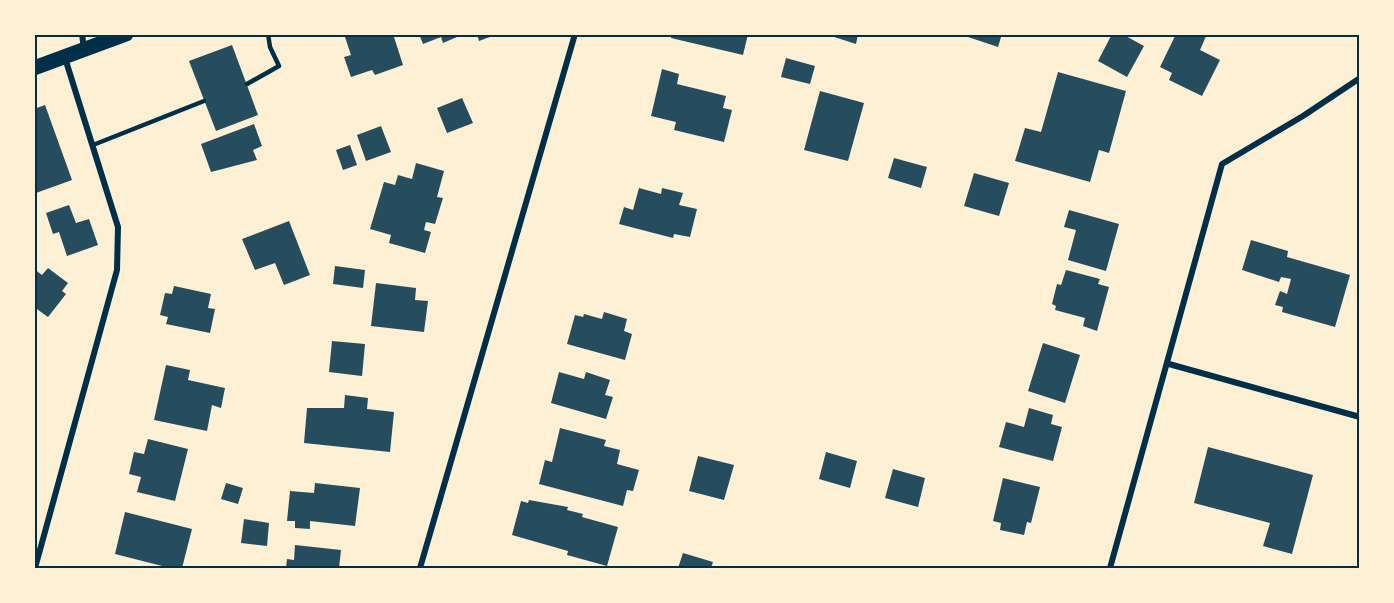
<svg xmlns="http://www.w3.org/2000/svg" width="1394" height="603" viewBox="0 0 1394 603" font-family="Arial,sans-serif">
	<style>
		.building { fill: #264d5e }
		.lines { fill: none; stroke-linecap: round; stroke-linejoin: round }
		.service { stroke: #003049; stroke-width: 4.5 }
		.minor { stroke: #003049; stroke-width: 6 }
		.primary { stroke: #003049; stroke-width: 15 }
		.neatline { fill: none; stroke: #003049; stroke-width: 2 }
	</style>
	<rect width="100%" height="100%" fill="#fdf0d5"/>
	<g class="building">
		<polygon points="344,34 393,34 403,65 375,75 372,70 351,77 344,57 351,55"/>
		<polygon points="419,34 456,34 457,37 443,43 441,37 423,44"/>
		<polygon points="477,34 495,34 495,35 479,41"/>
		<polygon points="672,34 748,34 743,55 671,38"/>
		<polygon points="825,34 858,34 856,44"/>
		<polygon points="959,34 1002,34 998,47"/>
		<polygon points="1112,34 1122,34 1144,46 1127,77 1098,61"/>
		<polygon points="1176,34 1207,34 1200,50 1220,60 1202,96 1169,80 1172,73 1160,67"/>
		<polygon points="232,45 258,115 216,131 189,61"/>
		<polygon points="786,58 815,66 810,84 781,77"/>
		<polygon points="662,69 679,74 677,84 726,96 723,108 732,110 724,142 674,130 676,122 651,116"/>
		<polygon points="1058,72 1126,91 1109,153 1099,150 1090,182 1015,161 1025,128 1041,132"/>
		<polygon points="820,91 864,103 848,161 804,150"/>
		<polygon points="462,98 473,123 447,133 437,108"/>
		<polygon points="45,105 72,180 36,193 34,109"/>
		<polygon points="254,124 262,146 253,150 257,160 211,172 201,144"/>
		<polygon points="381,126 391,152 366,161 357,135"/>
		<polygon points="350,145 357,165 343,170 336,150"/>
		<polygon points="894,158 927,167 921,188 888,178"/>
		<polygon points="416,163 444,171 437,197 443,198 435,224 426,222 424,230 431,232 425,253 389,243 391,235 370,229 384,182 395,185 398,175 412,179"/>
		<polygon points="974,173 1009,183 999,216 964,206"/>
		<polygon points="639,188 661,194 662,188 683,193 679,205 697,209 690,237 674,234 673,238 619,224 624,207 633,210"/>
		<polygon points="69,205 76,223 89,219 98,245 67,256 59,232 53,234 46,213"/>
		<polygon points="1069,210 1119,224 1106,271 1068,260 1076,230 1064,227"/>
		<polygon points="289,221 310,275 284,285 275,263 255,270 242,239"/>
		<polygon points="1251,240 1288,251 1287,257 1350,275 1335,327 1282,312 1283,307 1275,305 1280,291 1287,294 1291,279 1281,277 1279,282 1242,270"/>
		<polygon points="335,266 365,270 363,288 333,284"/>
		<polygon points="48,268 68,283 62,291 66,294 48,317 34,307 34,269 42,275"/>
		<polygon points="1066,270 1100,279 1098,284 1109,287 1097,331 1083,326 1085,318 1055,310 1056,306 1052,304 1057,284 1061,285"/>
		<polygon points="376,283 416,288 415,300 428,301 424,332 371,326"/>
		<polygon points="174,286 211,294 208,308 215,309 210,333 166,324 168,317 160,315 165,293 172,294"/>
		<polygon points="604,312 627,319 624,331 632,334 625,360 567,344 575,315 583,317 584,314 602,319"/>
		<polygon points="332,341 365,344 362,376 329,372"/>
		<polygon points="1043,343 1080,355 1065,403 1028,391"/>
		<polygon points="166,365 190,370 188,380 225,388 221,408 212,405 207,431 154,420"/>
		<polygon points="559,372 584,379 586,372 610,380 605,395 613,397 606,419 551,403"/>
		<polygon points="345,395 368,398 367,409 394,412 390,452 304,443 307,408 344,408"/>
		<polygon points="1029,408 1053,415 1051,424 1062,427 1053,461 999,447 1006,422 1024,427"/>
		<polygon points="560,428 606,440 604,446 620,450 617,464 639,470 633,491 627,490 623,506 539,484 545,460 552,462"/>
		<polygon points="148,439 188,449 175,501 137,492 141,477 129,474 134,452 144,454"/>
		<polygon points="1208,447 1313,475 1292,554 1263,546 1270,523 1194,503"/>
		<polygon points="826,452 857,461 850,488 819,479"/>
		<polygon points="698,456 734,465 724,500 689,491"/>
		<polygon points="893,469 925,478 918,507 885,498"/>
		<polygon points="1003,478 1040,487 1031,523 1027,522 1024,535 1000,530 1001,523 993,521"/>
		<polygon points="226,483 243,488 238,504 221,499"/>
		<polygon points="315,483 360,488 355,526 310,521 310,529 295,528 295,521 287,521 290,491 314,493"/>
		<polygon points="529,500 568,507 567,510 583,514 582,517 618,527 607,566 567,555 568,551 512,535 521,501 528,503"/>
		<polygon points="125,512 192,529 182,568 170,568 115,554"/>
		<polygon points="244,519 269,523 267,546 241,543"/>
		<polygon points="295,545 341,550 339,568 286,568 287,559 294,560"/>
		<polygon points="683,553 713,562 711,568 678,568"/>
	</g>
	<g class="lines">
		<g class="service">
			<polyline points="247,84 279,66 270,47 268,34"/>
			<polyline points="93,145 204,101"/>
		</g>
		<g class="minor">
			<polyline points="82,34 84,49"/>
			<polyline points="1169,364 1360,417"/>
			<polyline points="35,568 117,270 118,227 65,58"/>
			<polyline points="420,568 575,34"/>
			<polyline points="1110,568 1222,164 1303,116 1360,78"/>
		</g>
		<polyline class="primary" points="34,68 126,34"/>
	</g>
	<rect width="1394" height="603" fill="none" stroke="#fdf0d5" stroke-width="72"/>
	<rect x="36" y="36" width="1322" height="531" class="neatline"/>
</svg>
